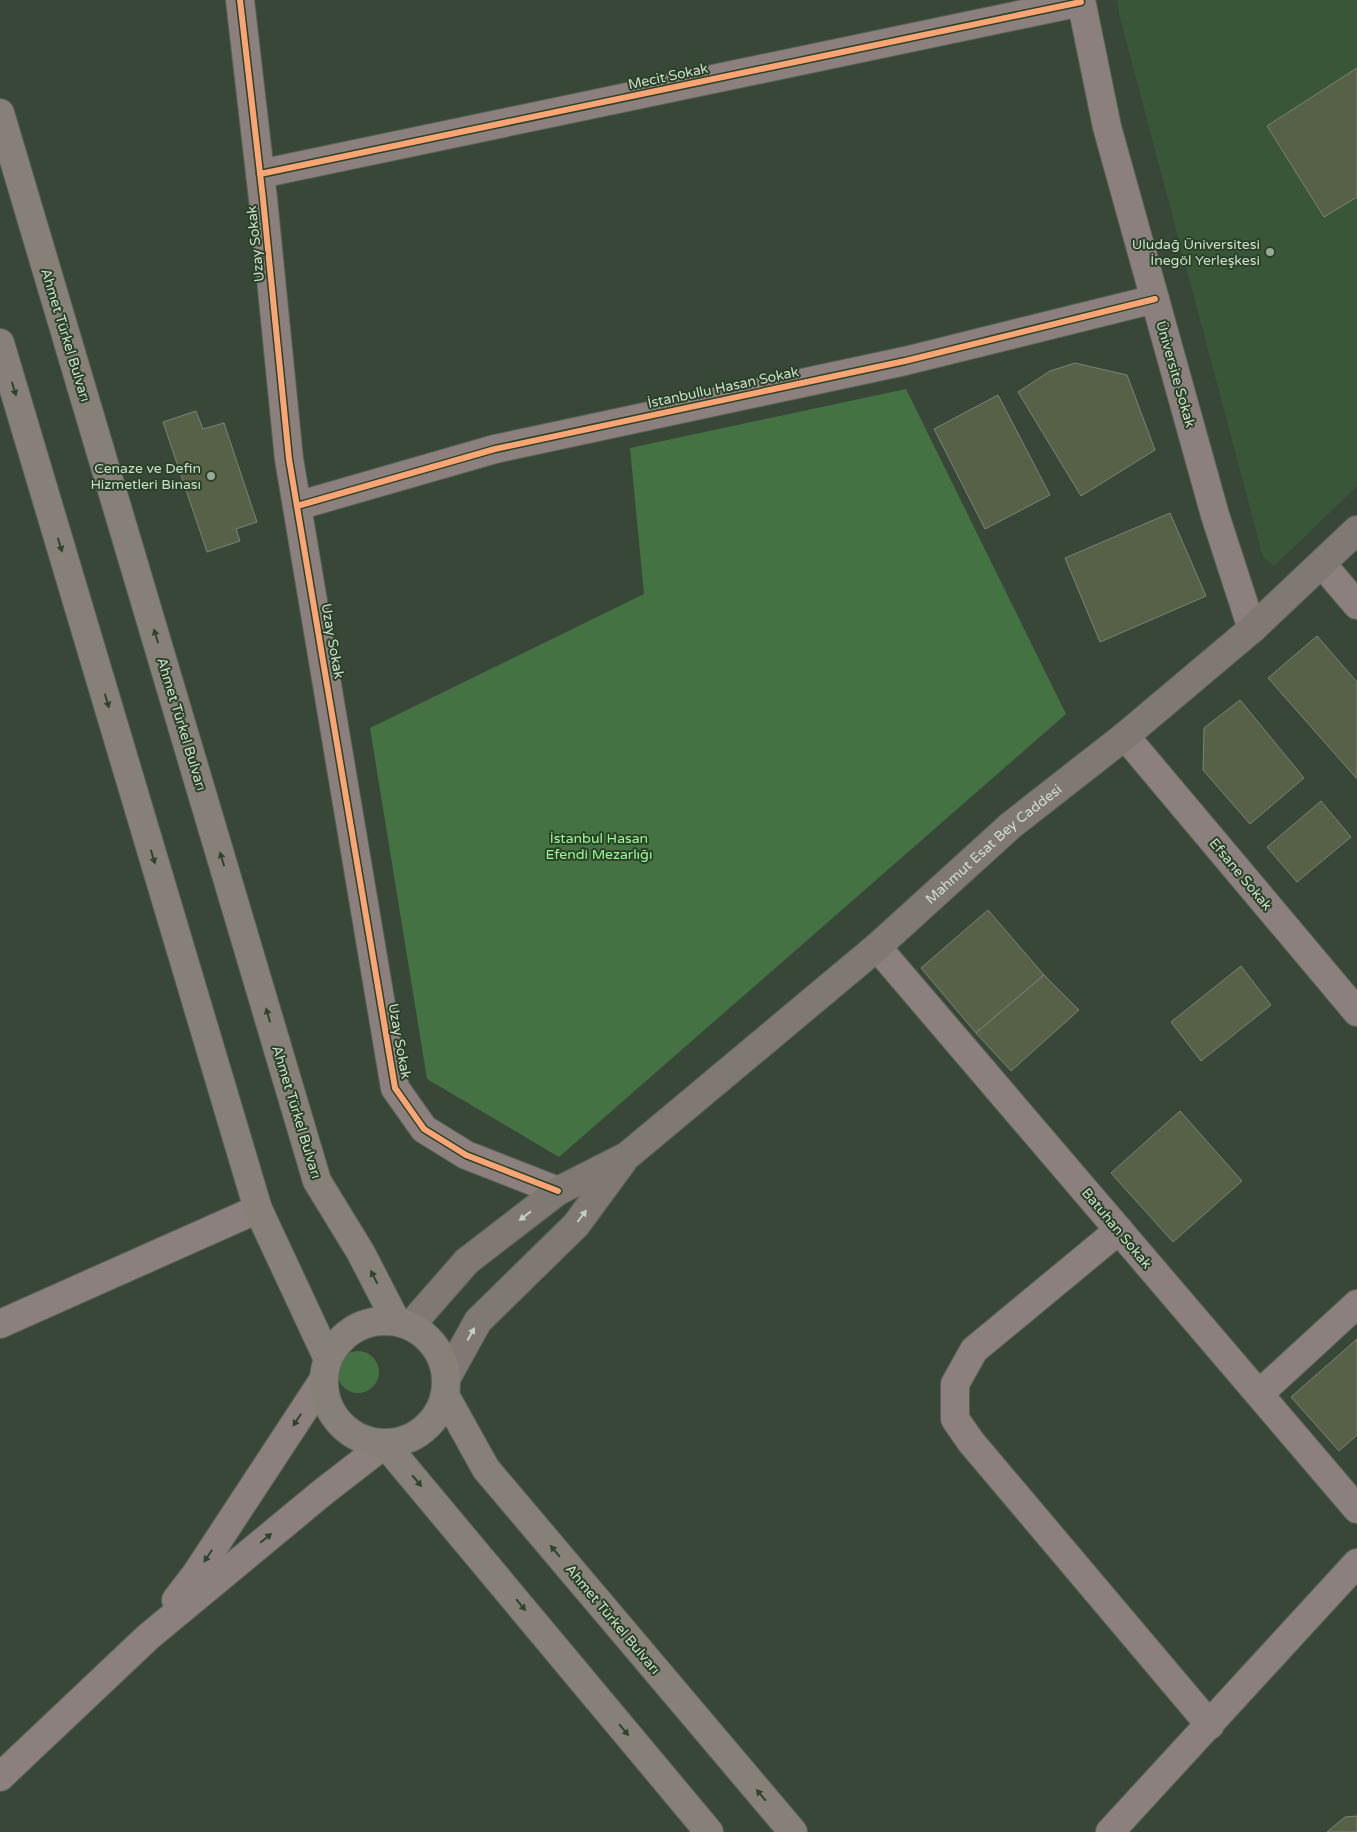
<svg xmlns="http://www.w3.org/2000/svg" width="1357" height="1832" viewBox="0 0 1357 1832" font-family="'Varela Round',sans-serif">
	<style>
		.built { fill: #3a5638 }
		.green { fill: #447242 }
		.building { fill: #566147; stroke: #7a8475 }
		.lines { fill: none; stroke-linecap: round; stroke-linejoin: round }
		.minor-casing { stroke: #586357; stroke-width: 30 }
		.tertiary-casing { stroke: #586357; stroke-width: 30 }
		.secondary-casing { stroke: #586357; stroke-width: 30 }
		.primary-casing { stroke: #586357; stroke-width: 30 }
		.minor { stroke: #8b807d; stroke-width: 28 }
		.tertiary { stroke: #8b807d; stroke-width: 28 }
		.secondary { stroke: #807973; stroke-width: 28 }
		.primary { stroke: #868079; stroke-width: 28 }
		.cycleway-casing { stroke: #294228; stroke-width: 9 }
		.cycleway { stroke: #fda474; stroke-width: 6 }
		.oneway { fill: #2e452c }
		.oneway2 { fill: #c3cec0 }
		.poi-dot { fill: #9aa899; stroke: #294228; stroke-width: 2 }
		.labels { text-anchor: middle; stroke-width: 4; stroke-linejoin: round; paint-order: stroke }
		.street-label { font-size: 14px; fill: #cfddcd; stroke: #294228 }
		.poi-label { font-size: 14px; fill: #cfddcd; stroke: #294228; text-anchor: end }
		.park-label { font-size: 14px; fill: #9cf896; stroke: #294228 }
	</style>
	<rect width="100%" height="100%" fill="#394738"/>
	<polygon class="built" points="1117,0 1357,0 1357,486 1274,566 1263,557 1120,18"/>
	<g class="green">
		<polygon points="906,389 1066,714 559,1157 427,1079 370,728 644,594 630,448"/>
		<circle cx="358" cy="1372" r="21"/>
	</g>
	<g class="building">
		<polygon points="1357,68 1357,197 1324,217 1267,126"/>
		<polygon points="1075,363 1127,375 1155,450 1081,496 1018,392 1050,371"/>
		<polygon points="998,395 1050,495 985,529 934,429"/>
		<polygon points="196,411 203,429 224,423 257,522 236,529 240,541 207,552 163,422"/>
		<polygon points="1170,513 1206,596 1100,642 1065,558"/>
		<polygon points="1317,636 1357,682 1357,779 1268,678"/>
		<polygon points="1240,700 1304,778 1250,824 1203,770 1204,728"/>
		<polygon points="1321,801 1351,837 1297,882 1267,847"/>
		<polygon points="988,910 1044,975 976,1033 921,968"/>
		<polygon points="1241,966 1271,1005 1201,1061 1171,1022"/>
		<polygon points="1044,975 1079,1010 1011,1071 976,1033"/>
		<polygon points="1180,1111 1242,1181 1173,1242 1111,1173"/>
		<polygon points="1357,1339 1357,1435 1339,1451 1291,1397"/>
		<polygon points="1357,1816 1357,1832 1327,1832 1345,1817"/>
	</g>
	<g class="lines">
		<g class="minor-casing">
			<g id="minor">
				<polyline points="240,0 263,199 289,459 395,1088 424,1129 466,1155 558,1191"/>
				<polyline points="1081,0 1107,127 1215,515 1252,629"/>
				<polyline points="260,174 1081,2"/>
				<polyline points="297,506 495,449 905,361 1155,299"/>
				<polyline points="1322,564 1357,605"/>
				<polyline points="1125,736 1357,1012"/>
				<polyline points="877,947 1357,1509"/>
				<polyline points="1119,1230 974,1350 955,1384 955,1419 971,1442 1210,1725"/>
				<polyline points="0,1324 258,1209"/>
				<polyline points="1259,1394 1357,1304"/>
				<polyline points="1110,1832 1357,1563"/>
			</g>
		</g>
		<g class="tertiary-casing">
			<g id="tertiary">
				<polyline points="176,1600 196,1574 324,1379"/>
				<polyline points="0,1777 148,1637 323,1492 385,1444"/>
			</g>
		</g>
		<g class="secondary-casing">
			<g id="secondary">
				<path id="s1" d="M410,1326l57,-65 91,-70 69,-35 250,-209 133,-121 115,-90 127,-107 105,-99"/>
				<polyline points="447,1377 478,1321 576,1225 623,1161"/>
			</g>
		</g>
		<g class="primary-casing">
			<g id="primary">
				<polyline points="0,113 317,1181 361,1253 396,1321"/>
				<polyline points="0,343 258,1209 328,1359"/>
				<circle cx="385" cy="1382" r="61"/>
				<polyline points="446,1397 486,1469 793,1832"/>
				<polyline points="385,1444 709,1832"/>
			</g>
		</g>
		<use href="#minor" class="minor"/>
		<use href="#tertiary" class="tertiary"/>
		<use href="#secondary" class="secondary"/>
		<use href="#primary" class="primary"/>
		<g class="cycleway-casing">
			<g id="cycleway">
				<polyline points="240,0 263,199 289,459 395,1088 424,1129 466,1155 558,1191"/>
				<polyline points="260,174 1081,2"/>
				<polyline points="297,506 495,449 905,361 1155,299"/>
			</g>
		</g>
		<use href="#cycleway" class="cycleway"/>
	</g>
	<defs><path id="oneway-solid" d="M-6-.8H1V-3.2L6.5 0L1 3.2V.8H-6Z" transform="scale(1.25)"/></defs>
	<g class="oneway">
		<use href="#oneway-solid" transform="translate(14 389) rotate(73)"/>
		<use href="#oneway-solid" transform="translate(60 545) rotate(73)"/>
		<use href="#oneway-solid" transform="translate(156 636) rotate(-107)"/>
		<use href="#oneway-solid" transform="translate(107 701) rotate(73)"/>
		<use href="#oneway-solid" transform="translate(153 857) rotate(73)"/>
		<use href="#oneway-solid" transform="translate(222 859) rotate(-107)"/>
		<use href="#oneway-solid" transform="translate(268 1015) rotate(-106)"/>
		<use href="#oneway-solid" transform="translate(374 1277) rotate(-117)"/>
		<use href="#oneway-solid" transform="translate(297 1420) rotate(123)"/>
		<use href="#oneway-solid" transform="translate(417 1481) rotate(50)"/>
		<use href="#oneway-solid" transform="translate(266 1538) rotate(-39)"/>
		<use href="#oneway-solid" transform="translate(555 1551) rotate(-130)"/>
		<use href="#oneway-solid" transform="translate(208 1556) rotate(124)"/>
		<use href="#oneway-solid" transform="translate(521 1605) rotate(50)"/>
		<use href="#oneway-solid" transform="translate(624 1730) rotate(50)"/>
		<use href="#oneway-solid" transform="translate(761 1795) rotate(-130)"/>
	</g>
	<g class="oneway2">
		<use href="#oneway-solid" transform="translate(525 1216) rotate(142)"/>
		<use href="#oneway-solid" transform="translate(582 1216) rotate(-53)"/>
		<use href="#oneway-solid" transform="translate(471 1334) rotate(-61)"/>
	</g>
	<g class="poi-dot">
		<circle cx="1270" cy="252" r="5"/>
		<circle cx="211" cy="476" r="5"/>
	</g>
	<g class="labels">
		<g class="street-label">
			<text transform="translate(668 76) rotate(-12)" y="5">Mecit Sokak</text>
			<text transform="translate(255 244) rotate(-96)" y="5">Uzay Sokak</text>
			<text transform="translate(66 335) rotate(73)" y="5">Ahmet Türkel Bulvarı</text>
			<text transform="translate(1176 374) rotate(74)" y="5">Üniversite Sokak</text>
			<text transform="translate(723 387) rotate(-12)" y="5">İstanbullu Hasan Sokak</text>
			<text transform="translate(333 641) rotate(80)" y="5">Uzay Sokak</text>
			<text transform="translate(182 724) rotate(73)" y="5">Ahmet Türkel Bulvarı</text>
			<text dy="5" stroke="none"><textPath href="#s1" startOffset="760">Mahmut Esat Bey Caddesi</textPath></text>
			<text transform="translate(1241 874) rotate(50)" y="5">Efsane Sokak</text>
			<text transform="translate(400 1041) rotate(80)" y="5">Uzay Sokak</text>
			<text transform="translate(297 1112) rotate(73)" y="5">Ahmet Türkel Bulvarı</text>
			<text transform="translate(1117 1228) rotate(50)" y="5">Batuhan Sokak</text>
			<text transform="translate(613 1619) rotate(50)" y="5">Ahmet Türkel Bulvarı</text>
		</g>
		<g class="poi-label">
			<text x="1260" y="249">Uludağ Üniversitesi<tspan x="1260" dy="16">İnegöl Yerleşkesi</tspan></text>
			<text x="201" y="473">Cenaze ve Defin<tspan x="201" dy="16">Hizmetleri Binası</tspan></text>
		</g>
		<g class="park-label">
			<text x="599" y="843">İstanbul Hasan<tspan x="599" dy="16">Efendi Mezarlığı</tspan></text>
		</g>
	</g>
</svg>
